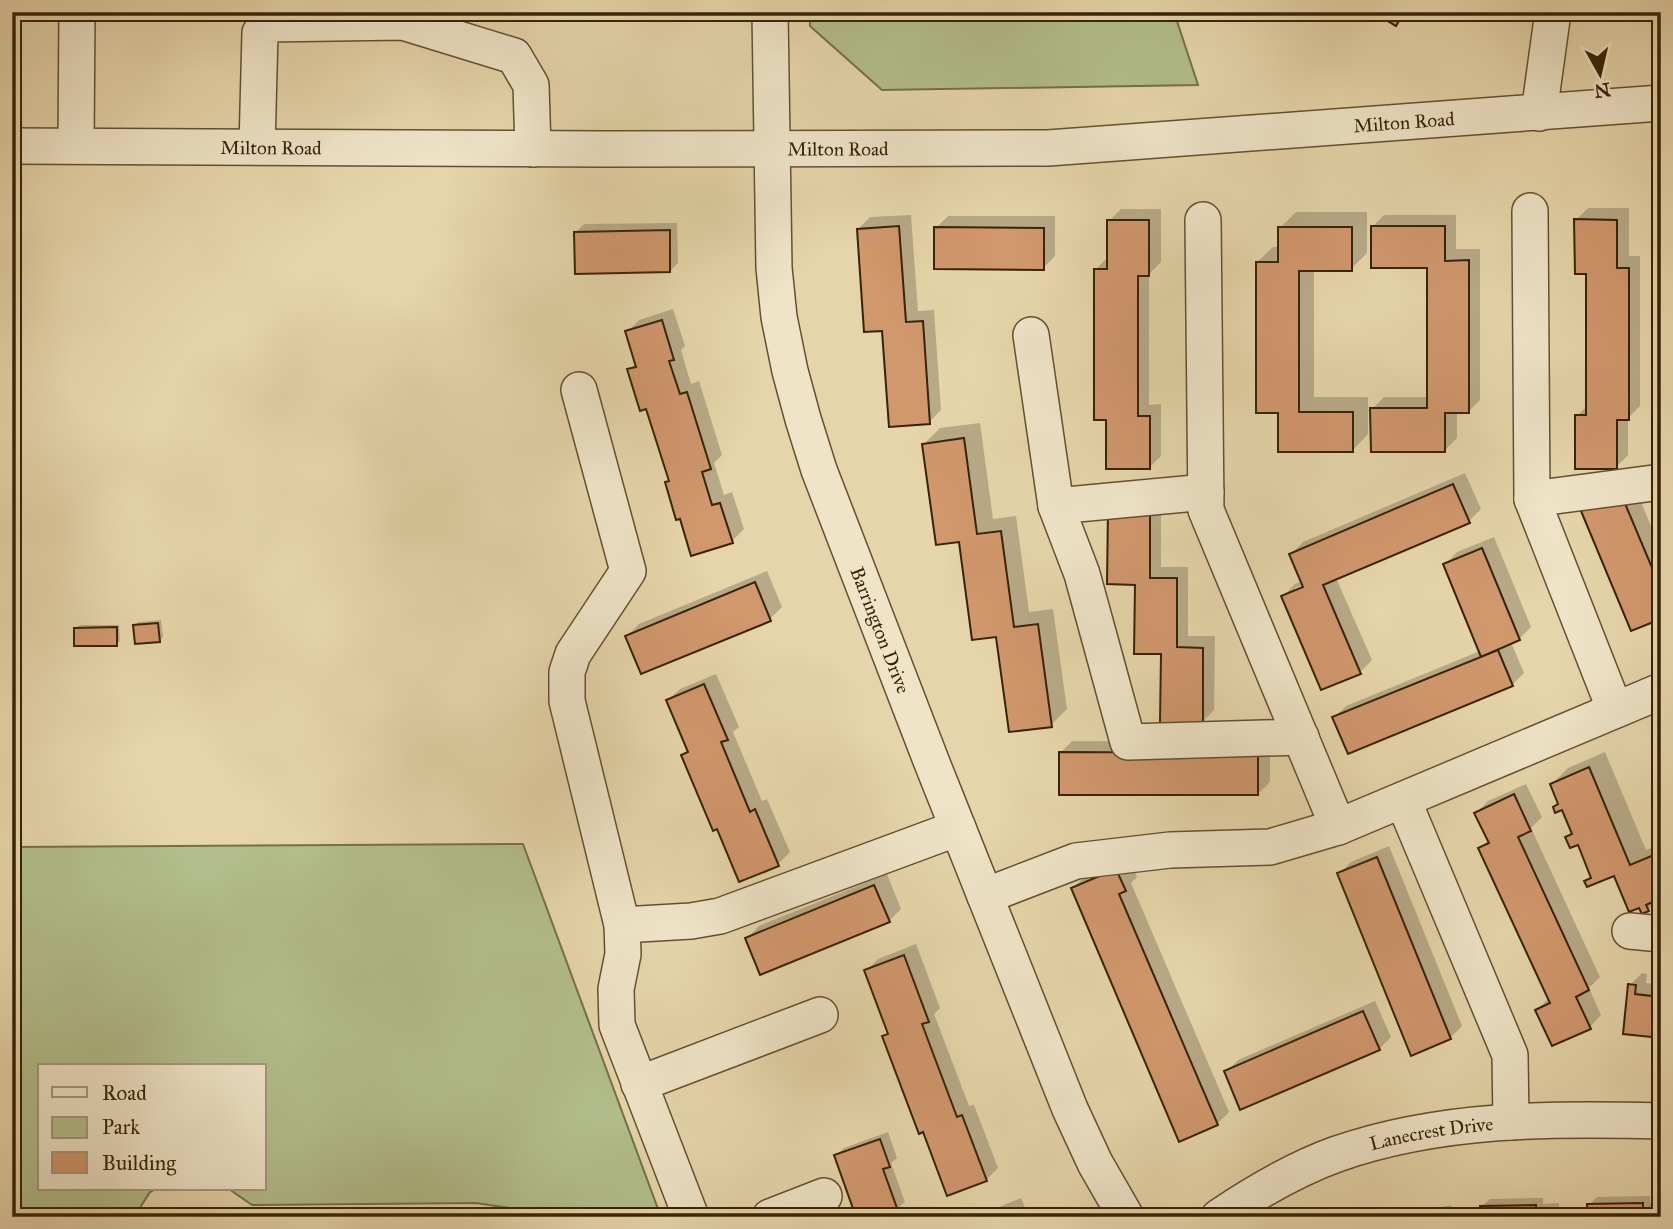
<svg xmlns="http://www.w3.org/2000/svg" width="1673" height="1229" viewBox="0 0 1673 1229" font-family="'IM FELL Great Primer',serif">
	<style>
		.green { fill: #b2be8b; stroke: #757049; stroke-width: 2 }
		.shadow { fill: #0003; fill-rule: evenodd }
		.building { fill: #d1976d; stroke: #382307; stroke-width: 2 }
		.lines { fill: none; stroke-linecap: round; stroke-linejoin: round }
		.minor-casing { stroke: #645030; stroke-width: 38 }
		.minor { stroke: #efe4c8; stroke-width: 35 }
		.labels { text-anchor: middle; stroke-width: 5; stroke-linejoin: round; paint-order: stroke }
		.street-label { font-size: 19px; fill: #382307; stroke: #efe4c8 }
	</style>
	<rect width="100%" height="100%" fill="#e6d5aa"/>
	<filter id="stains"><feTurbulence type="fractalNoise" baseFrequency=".00286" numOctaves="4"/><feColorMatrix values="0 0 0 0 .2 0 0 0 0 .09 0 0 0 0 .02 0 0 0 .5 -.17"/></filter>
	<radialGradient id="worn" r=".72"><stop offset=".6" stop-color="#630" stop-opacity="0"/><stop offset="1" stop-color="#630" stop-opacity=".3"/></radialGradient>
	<g class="green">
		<polygon points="810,12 1174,12 1198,85 882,90 810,26"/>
		<polygon points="523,844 661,1217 569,1217 476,1203 252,1205 229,1189 264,1189 264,1066 40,1066 40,1189 156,1189 150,1192 134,1217 12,1217 12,847"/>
	</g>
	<g class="shadow">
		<polygon points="1588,208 1629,208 1629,256 1640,256 1640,406 1628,418 1628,455 1616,467 1577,416 1588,405 1588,272 1576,220"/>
		<polygon points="1121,209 1161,209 1161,262 1149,274 1149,405 1161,404 1161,456 1149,468 1108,418 1096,269 1108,257 1109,221"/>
		<polygon points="1296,212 1367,212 1367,253 1351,269 1314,269 1314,397 1368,397 1368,434 1353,450 1280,411 1257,262 1273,247 1280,247 1280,228"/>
		<polygon points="911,215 918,311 934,310 941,410 929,422 883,329 858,229 870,217"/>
		<polygon points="1384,215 1456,215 1456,249 1480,249 1480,400 1468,412 1457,411 1457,438 1445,450 1372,409 1384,397 1429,397 1429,267 1372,227"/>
		<polygon points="948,216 1055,216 1055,256 1043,268 936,228"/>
		<polygon points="677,223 678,263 670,271 576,232 584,224"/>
		<polygon points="673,309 685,346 681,350 691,384 699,381 722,455 714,463 724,495 732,492 744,529 732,541 681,517 667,482 670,479 648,407 629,370 637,362 627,332 639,320"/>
		<polygon points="980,423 993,519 1016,516 1029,612 1053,609 1067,709 1051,725 998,635 924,444 940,428"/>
		<path d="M1465,473l16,36 -12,12 -133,57 36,82 -12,12 -77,-76 12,-12 8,-3 -12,-27 12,-12zM1310,582l2,3 -17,7v-4z"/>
		<polygon points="1633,483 1661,550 1661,617 1583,511"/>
		<polygon points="1161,498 1161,567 1188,567 1188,636 1215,636 1214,710 1202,722 1162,652 1110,509"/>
		<polygon points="1494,537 1531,627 1519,639 1511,642 1524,673 1512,685 1334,718 1346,706 1480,651 1445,564 1457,552"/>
		<polygon points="767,571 782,607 770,619 627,636 639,624"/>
		<polygon points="161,620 163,637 159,641 135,625 138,622"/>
		<polygon points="80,625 119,625 120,641 116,644 76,628"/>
		<polygon points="716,674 739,727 733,732 762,801 767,799 790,852 778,864 718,827 683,755 689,750 668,700 680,689"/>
		<polygon points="1072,741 1270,742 1270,782 1258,794 1060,753"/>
		<polygon points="1605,752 1646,850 1661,844 1661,897 1648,910 1615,874 1586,881 1592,875 1579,843 1567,837 1573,832 1562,808 1555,807 1559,803 1552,784 1568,768"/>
		<polygon points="1526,784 1542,817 1531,828 1600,977 1589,988 1601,1015 1590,1027 1537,1010 1549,998 1480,848 1489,840 1476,813 1488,801"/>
		<polygon points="1389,846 1462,1026 1450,1038 1339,874 1351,862"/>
		<polygon points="1128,858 1137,877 1131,883 1229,1112 1217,1124 1073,889 1084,877"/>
		<polygon points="887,874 901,909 889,921 747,938 759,926"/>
		<polygon points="916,944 940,1008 934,1014 969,1106 974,1105 998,1168 986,1180 924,1130 884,1037 889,1032 866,971 878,959"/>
		<polygon points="1642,973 1647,974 1646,983 1661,984 1661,1036 1625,1033 1630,985"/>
		<polygon points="1375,1001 1391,1037 1379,1049 1226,1072 1238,1060"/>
		<polygon points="888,1132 897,1158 891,1163 905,1202 897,1209 836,1155 844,1148"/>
		<polygon points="1650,1196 1650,1202 1661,1202 1661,1217 1589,1217 1589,1205 1597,1197"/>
		<polygon points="1021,1198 1029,1217 975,1217 976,1216"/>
		<polygon points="1543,1198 1543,1204 1559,1203 1559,1217 1482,1217 1482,1206 1490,1199"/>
		<polygon points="1451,1205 1454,1217 1399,1217"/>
	</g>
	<g class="building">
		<polygon points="1373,12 1404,12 1396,26"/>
		<polygon points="1574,219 1617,220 1617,268 1629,268 1629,420 1617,420 1617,469 1575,469 1575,415 1586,415 1586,274 1575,274"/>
		<polygon points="1107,220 1149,220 1149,276 1138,276 1138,416 1150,416 1150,469 1106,469 1106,420 1094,420 1094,269 1107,269"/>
		<polygon points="899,226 906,322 923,321 930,424 889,427 882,331 864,332 857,229"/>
		<polygon points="1371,226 1445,226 1445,261 1469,260 1469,413 1445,413 1445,452 1371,452 1370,408 1427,408 1427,268 1371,268"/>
		<polygon points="934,227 1044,228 1044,270 934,269"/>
		<polygon points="1278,227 1352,227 1352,271 1299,271 1299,412 1353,412 1353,452 1278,452 1278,413 1256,413 1256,262 1278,262"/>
		<polygon points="670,230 670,272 575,274 574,232"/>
		<polygon points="662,320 674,360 669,361 680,394 687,392 711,469 702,472 712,505 720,503 733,543 691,556 680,519 676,520 665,482 669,481 646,409 640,411 627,369 636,367 625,331"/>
		<polygon points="964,438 977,534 1001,531 1014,627 1038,624 1052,727 1009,732 996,637 972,640 959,542 936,545 922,444"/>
		<polygon points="1453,484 1470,523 1323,585 1361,674 1321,690 1281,596 1303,587 1289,554"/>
		<polygon points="1621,494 1661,589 1661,619 1631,631 1581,511"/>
		<polygon points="1108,509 1150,509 1150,578 1177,578 1177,647 1203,648 1203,723 1160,723 1161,654 1134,654 1135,585 1107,584"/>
		<polygon points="1482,548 1520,640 1481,657 1443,564"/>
		<polygon points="755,582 771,621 641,674 625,636"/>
		<polygon points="158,623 160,642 135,644 133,625"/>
		<polygon points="117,627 117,646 74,646 74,628"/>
		<polygon points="1498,650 1513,686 1348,754 1332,717"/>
		<polygon points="704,684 728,740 721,742 750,812 755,809 779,866 739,882 717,829 713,831 681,755 688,752 666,700"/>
		<polygon points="1661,738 1661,761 1653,741"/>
		<polygon points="1059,752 1258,753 1258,795 1059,795"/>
		<polygon points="1589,767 1630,865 1661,852 1661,898 1646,905 1649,911 1642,914 1639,908 1629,912 1614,876 1587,887 1584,881 1591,878 1578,845 1570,848 1565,837 1572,834 1562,810 1555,813 1553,807 1558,804 1550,784"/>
		<polygon points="1514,794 1531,831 1518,837 1589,990 1576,997 1591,1029 1552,1046 1535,1010 1550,1003 1478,848 1489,843 1474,813"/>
		<polygon points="1377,857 1451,1039 1411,1056 1337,873"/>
		<polygon points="1116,869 1126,891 1119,894 1218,1125 1179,1142 1071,888"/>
		<polygon points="874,885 890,922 760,975 745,938"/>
		<polygon points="904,955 929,1022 922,1024 957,1117 962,1115 987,1181 947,1196 923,1132 919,1134 882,1036 888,1034 864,970"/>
		<polygon points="1628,984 1636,985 1635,994 1661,997 1661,1038 1623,1034"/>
		<polygon points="1363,1011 1380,1050 1240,1110 1224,1071"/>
		<polygon points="880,1139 890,1167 883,1169 898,1211 881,1217 856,1217 834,1155"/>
		<polygon points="1643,1203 1643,1209 1659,1209 1660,1217 1588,1217 1587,1204"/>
		<polygon points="1536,1205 1536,1211 1552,1211 1552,1217 1480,1217 1480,1206"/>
		<polygon points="1009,1208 1013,1217 989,1217"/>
	</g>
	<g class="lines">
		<g class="minor-casing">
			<g id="minor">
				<path id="s1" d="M770,12l4,256 5,49 11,54 13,48 16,51 113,293 138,346 25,54 31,54"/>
				<polyline points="1539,113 1553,12"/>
				<path id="s2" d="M12,146l591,3 445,-1 613,-45"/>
				<polyline points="76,146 77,12"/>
				<polyline points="257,147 260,33 267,24 403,22 514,56 531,85 533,149"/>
				<polyline points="1530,211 1532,499 1615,710"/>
				<polyline points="1031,335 1056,506"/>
				<polyline points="579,390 628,571 573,654 567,672 567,701 622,925 623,954 616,989 617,1025 691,1217"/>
				<polyline points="1206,492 1056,506 1082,574 1128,742 1301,737"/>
				<polyline points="1532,499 1661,482"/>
				<polyline points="1403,800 1510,1055 1511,1122"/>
				<polyline points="1338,827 1661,691"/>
				<polyline points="985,896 1076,861 1170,850 1270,847 1338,827 1206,510 1203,220"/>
				<polyline points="622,925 691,921 720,916 958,828"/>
				<polyline points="1630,931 1661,934"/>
				<polyline points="639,1084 820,1015"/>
				<polyline points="770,1217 824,1196"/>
				<path id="s3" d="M1219,1217c37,-25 76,-48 118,-63 103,-36 216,-36 324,-33"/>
			</g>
		</g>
		<use href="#minor" class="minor"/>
	</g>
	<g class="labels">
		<g class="street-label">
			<text dy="7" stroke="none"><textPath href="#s2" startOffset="1393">Milton Road</textPath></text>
			<text dy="7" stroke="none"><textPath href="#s2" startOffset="259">Milton Road</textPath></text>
			<text dy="7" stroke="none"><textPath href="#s2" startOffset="826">Milton Road</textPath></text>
			<text dy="7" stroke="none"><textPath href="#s1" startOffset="635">Barrington Drive</textPath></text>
			<text dy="7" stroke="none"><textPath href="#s3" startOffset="231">Lanecrest Drive</textPath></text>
		</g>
	</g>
	<rect width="1673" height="1229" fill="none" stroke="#e6d5aa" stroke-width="42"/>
	<rect x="14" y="14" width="1645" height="1201" fill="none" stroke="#382307" stroke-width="3.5"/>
	<rect x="21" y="21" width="1631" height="1187" fill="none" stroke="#382307" stroke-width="2"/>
	<rect x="38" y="1064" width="228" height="126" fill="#efe4c8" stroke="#a6977b" stroke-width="2"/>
	<rect x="52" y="1087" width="35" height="10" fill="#efe4c8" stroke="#a6977b" stroke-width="2"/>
	<text x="102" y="1100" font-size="21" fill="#382307">Road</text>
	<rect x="52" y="1117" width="35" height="21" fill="#b2be8b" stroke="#a6977b" stroke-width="2"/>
	<text x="102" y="1134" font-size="21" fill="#382307">Park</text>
	<rect x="52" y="1152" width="35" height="21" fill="#d1976d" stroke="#a6977b" stroke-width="2"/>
	<text x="102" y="1170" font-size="21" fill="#382307">Building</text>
	<g transform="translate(1600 74) rotate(172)" stroke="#efe4c8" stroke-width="5" paint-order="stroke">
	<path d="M0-5L12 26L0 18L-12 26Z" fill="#382307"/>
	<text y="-10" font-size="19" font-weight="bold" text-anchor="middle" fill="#382307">N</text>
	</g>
	<rect width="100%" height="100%" filter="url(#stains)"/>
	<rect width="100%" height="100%" fill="url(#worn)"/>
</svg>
